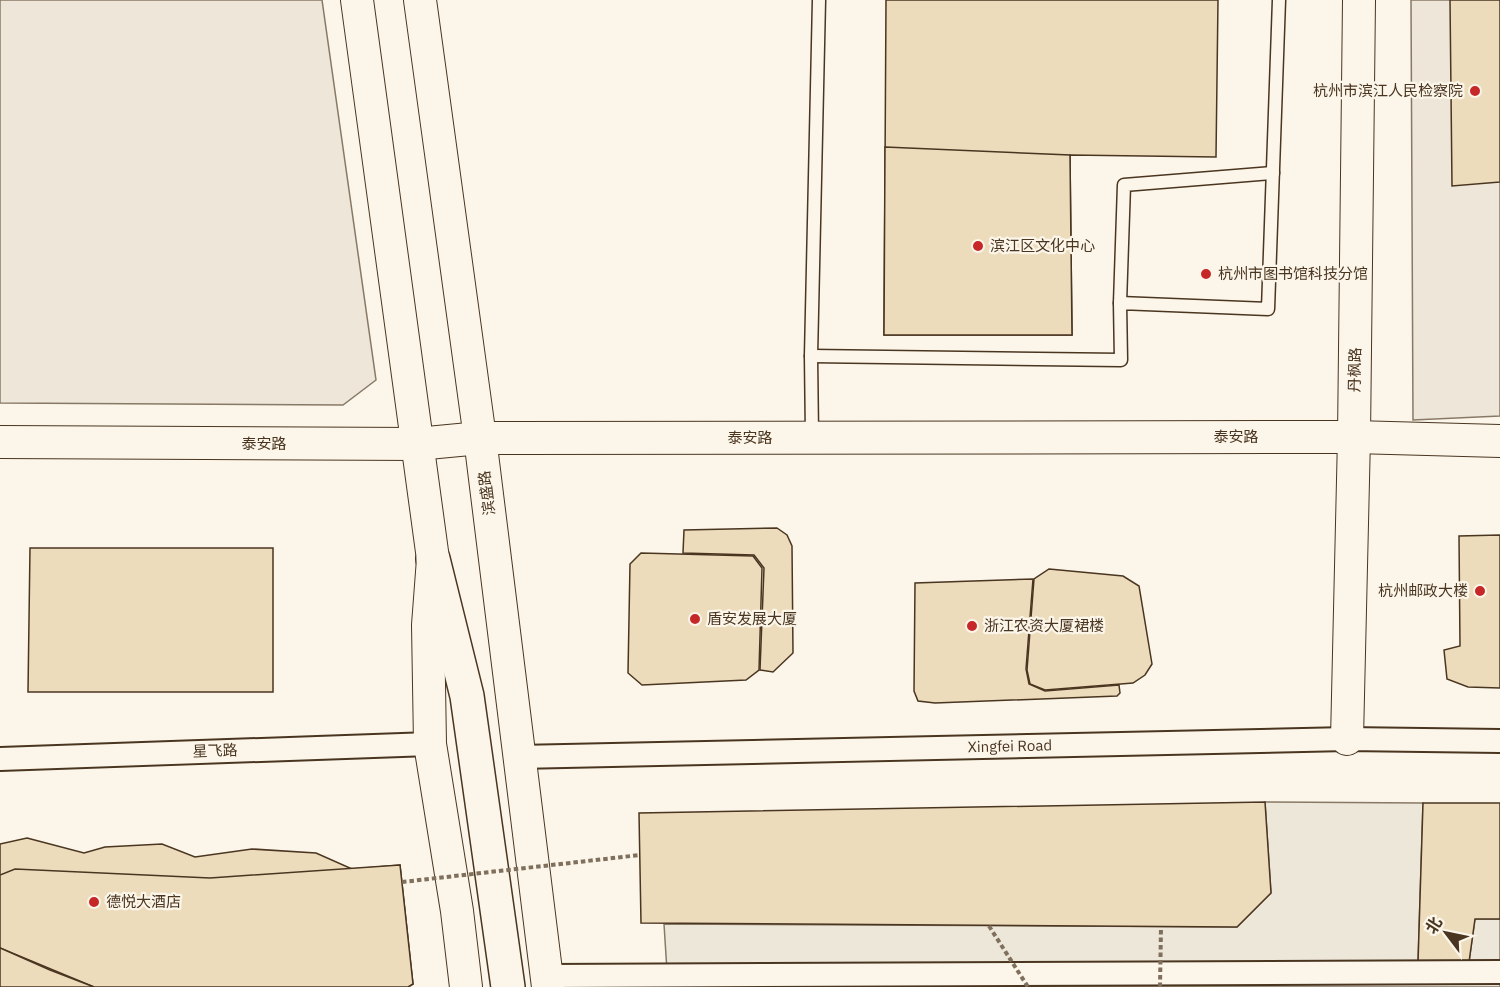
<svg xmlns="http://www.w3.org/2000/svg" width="1500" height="987" viewBox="0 0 1500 987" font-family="'IBM Plex Sans','Noto Sans SC',sans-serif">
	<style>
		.green { fill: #ede6d9; stroke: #887966; stroke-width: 1.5 }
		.parking { fill: #ede7d9; stroke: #887966; stroke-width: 1.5 }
		.building { fill: #ecdcbc; stroke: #4a3520; stroke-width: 1.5 }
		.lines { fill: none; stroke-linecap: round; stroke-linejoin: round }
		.lane-casing { stroke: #4a3520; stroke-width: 15 }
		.street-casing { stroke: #4a3520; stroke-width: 26 }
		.secondary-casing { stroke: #4a3520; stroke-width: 34 }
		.highway-casing { stroke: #4a3520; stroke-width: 36 }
		.lane { stroke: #fbf6e9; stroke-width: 12 }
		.street { stroke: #fbf6e9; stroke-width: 22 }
		.secondary { stroke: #fbf6e9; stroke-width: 32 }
		.highway { stroke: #fbf6e9; stroke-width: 33 }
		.path-bridge { stroke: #7f6f5c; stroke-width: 4; stroke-dasharray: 4.5 3; stroke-linecap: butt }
		.poi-dot { fill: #c62828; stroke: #fbf6e9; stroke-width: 2 }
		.labels { text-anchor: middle; stroke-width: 4.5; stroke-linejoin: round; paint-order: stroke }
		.poi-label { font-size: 15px; fill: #4a3520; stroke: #fbf6e9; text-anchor: start }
		.street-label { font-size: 15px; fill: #4a3520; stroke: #fbf6e9 }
	</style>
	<rect width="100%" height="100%" fill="#fbf6e9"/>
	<g class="green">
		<polygon points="0,0 322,0 376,380 343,405 0,403"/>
		<polygon points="1411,0 1500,0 1500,416 1413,420"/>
	</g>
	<polygon class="parking" points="1265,802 1423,803 1418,962 1469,962 1475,919 1500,919 1500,987 668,987 664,924 1237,927 1271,893"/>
	<g class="building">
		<polygon points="886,0 1218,0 1216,157 1070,155 1072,335 884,335"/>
		<polygon points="1450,0 1500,0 1500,182 1452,186"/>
		<polygon points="885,147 1070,155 1072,335 884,335"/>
		<polygon points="777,528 787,535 792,546 793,653 773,672 760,670 764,568 754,555 683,553 684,530"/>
		<polygon points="1500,535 1500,688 1468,687 1447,679 1444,650 1460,646 1459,536"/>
		<polygon points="30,548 273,548 273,692 28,692"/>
		<polygon points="641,553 753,556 762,568 759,670 746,680 642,685 628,673 630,564"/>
		<polygon points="1049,569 1123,576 1139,586 1152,664 1145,675 1133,683 1045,690 1030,684 1027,670 1034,579"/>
		<polygon points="1033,579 1026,669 1029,684 1045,691 1119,685 1120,693 1117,696 935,703 918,701 914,691 915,583"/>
		<polygon points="1265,802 1271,893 1237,927 641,923 639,813"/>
		<polygon points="1423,803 1500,803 1500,919 1475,919 1469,962 1418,963"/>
		<polygon points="27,838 84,853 105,847 162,844 195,857 252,849 316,853 352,869 400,865 413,984 408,987 0,987 0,844"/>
		<polygon points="400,865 413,984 408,987 94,987 0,948 0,875 15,869 210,878"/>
		<polygon points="0,948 50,970 94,987 0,987"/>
	</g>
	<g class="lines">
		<g class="lane-casing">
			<g id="lane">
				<polyline points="1120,303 1124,185 1273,173"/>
				<polyline points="811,356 1121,360 1120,303 1268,309 1279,0"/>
				<polyline points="812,436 811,356 819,0"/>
			</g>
		</g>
		<g class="street-casing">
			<g id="street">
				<path id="s1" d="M518,757l829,-18 153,2"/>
				<polyline points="0,759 430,744"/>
				<polyline points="547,976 1500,972"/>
			</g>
		</g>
		<g class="secondary-casing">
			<g id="secondary">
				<polyline points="357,0 433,559 428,625 430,744 457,911 466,987"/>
				<polyline points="420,0 480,438 548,987"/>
				<polyline points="0,442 417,444 480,438 1354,437 1500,441"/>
				<polyline points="1347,739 1354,437 1359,0"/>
			</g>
		</g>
		<g class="highway-casing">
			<polyline id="highway" points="433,559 467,696 508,987"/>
		</g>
		<use href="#lane" class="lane"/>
		<use href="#street" class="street"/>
		<use href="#secondary" class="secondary"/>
		<use href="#highway" class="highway"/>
		<g class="path-bridge">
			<polyline points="402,882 640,855"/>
			<polyline points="989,926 1028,987"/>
			<polyline points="1160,987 1161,927"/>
		</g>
	</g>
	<g class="poi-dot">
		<circle cx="1475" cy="91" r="6"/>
		<circle cx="978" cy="246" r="6"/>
		<circle cx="1206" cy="274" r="6"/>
		<circle cx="1480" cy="591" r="6"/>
		<circle cx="695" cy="619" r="6"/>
		<circle cx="972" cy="626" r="6"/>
		<circle cx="94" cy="902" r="6"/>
	</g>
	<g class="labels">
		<g class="poi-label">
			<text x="1463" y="96" text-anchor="end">杭州市滨江人民检察院</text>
			<text x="990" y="251">滨江区文化中心</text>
			<text x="1218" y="279">杭州市图书馆科技分馆</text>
			<text x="1468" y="596" text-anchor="end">杭州邮政大楼</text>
			<text x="707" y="624">盾安发展大厦</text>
			<text x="984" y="631">浙江农资大厦裙楼</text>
			<text x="106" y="907">德悦大酒店</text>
		</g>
		<g class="street-label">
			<text transform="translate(1355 370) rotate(-89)" y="5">丹枫路</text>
			<text x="1236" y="442">泰安路</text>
			<text x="750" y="443">泰安路</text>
			<text x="264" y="449">泰安路</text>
			<text transform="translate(487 493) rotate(-97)" y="5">滨盛路</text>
			<text dy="5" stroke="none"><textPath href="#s1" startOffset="492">Xingfei Road</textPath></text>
			<text transform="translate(215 751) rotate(-2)" y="5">星飞路</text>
		</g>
	</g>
	<g transform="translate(1446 933) rotate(302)" stroke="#fbf6e9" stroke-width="4.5" paint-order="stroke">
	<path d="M0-4.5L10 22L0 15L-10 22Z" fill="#4a3520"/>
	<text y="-9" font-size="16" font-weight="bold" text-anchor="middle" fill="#4a3520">北</text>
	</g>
</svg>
